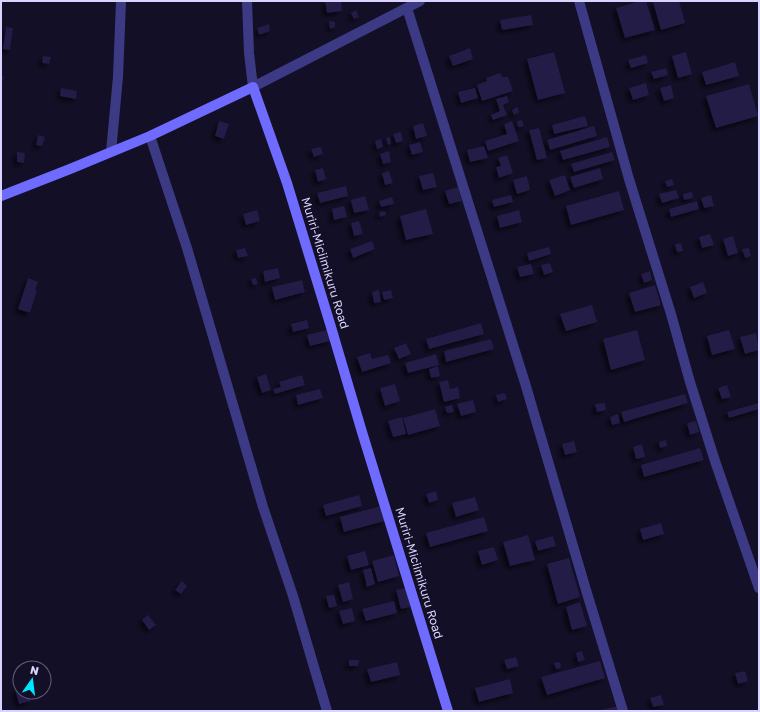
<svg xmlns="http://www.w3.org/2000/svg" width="760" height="712" viewBox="0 0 760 712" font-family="'Golos Text',sans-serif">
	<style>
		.building { fill: #241b47; filter: url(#shadow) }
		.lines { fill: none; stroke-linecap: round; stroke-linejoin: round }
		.street { stroke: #3d3a85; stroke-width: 10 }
		.secondary { stroke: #6f6bff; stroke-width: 10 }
		.labels { text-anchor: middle; stroke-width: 3; stroke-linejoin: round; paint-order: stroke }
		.street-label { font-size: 12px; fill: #d9d4ff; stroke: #130f26 }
	</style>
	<defs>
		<filter id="shadow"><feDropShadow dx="-3.5" dy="3.5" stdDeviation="2" flood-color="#0009"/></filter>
	</defs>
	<rect width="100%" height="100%" fill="#130f26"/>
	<g class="building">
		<polygon points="325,1 341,1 342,11 327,13"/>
		<polygon points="640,1 646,1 655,30 625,38 616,8"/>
		<polygon points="655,1 679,1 685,23 661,30 653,2"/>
		<polygon points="356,10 359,17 354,19 351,13"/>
		<polygon points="531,15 533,25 502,30 500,20"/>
		<polygon points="329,21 335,22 335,27 330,29"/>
		<polygon points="269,24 270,31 259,35 257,28"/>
		<polygon points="6,27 13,28 10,50 3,49"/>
		<polygon points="470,48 473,59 453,66 449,56"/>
		<polygon points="554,52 565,93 538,100 527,59"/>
		<polygon points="686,52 692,74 678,78 672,56"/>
		<polygon points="646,55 648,63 631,68 628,60"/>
		<polygon points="43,56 51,57 49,64 42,63"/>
		<polygon points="735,62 739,76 706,85 702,72"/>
		<polygon points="666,68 668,75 654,79 651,72"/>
		<polygon points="500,73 502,77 508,77 513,91 482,101 477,85 487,81 486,78"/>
		<polygon points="1,76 4,76 1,86"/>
		<polygon points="646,83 649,95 633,100 629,88"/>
		<polygon points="749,84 758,116 716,128 706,96"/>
		<polygon points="671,85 674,98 664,101 660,88"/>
		<polygon points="61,88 77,91 76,99 60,96"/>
		<polygon points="475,88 478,98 461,103 458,92"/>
		<polygon points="507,96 509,102 503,105 507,115 493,120 491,115 500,111 496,99"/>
		<polygon points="517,107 519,112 514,115 512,110"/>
		<polygon points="585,116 588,126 554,134 552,125"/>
		<polygon points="522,120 524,126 518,127 517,121"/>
		<polygon points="219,121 229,124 224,139 215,136"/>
		<polygon points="512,121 519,141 488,151 485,141 507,134 504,124"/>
		<polygon points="423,123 427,136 416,139 413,126"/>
		<polygon points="594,126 597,136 550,150 547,140"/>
		<polygon points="539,128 547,158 537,160 529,130"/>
		<polygon points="401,132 403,141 396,143 393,134"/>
		<polygon points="38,135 45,137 42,146 36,145"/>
		<polygon points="390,137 391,144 388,145 386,138"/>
		<polygon points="607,137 610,147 563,160 560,151"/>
		<polygon points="381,139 383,147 377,149 375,141"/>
		<polygon points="420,142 423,152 412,155 409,145"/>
		<polygon points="484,146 488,158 470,162 467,150"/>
		<polygon points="321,147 323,154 314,157 311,149"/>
		<polygon points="389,151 391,162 383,164 380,154"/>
		<polygon points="17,152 25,153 24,163 17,162"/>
		<polygon points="612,152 615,160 574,172 571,164"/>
		<polygon points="507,155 513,173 499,178 496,167 501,166 498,158"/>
		<polygon points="323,168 326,179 318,182 315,170"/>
		<polygon points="600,168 603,179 574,188 570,177"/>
		<polygon points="389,171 393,183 385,185 382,173"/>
		<polygon points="433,173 437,187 423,190 419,176"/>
		<polygon points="565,175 570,190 555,196 549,180"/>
		<polygon points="527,176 530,190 517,194 513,180"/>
		<polygon points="672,179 674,185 667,187 665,181"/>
		<polygon points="346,186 348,196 320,203 317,193"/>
		<polygon points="458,187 462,201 449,204 445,191"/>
		<polygon points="676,190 679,198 662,203 659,194"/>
		<polygon points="619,191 624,210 571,225 566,206"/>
		<polygon points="692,192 693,198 684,200 683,194"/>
		<polygon points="511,195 513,202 494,207 492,200"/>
		<polygon points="711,195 714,206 704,208 701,198"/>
		<polygon points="365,196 369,210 354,213 351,200"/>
		<polygon points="392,197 394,204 381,207 379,201"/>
		<polygon points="697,201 699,209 671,217 669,209"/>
		<polygon points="344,206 347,217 334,220 332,209"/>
		<polygon points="426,209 433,234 406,240 400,216"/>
		<polygon points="257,210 260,221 246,225 243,214"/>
		<polygon points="519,210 522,222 500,228 497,216"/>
		<polygon points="385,211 386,215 380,217 379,212"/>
		<polygon points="359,221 363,234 354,236 351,223"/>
		<polygon points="710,234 714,245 702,248 699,237"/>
		<polygon points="733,236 738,253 728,256 723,239"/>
		<polygon points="372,241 375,249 353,258 350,249"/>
		<polygon points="681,243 683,251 677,252 675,244"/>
		<polygon points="549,247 551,254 529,261 527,253"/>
		<polygon points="245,248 248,256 238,258 236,250"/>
		<polygon points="749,248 751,256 745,258 742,249"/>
		<polygon points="550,263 553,272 544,275 541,265"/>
		<polygon points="531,264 534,274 520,277 517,267"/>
		<polygon points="278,268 280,278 265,282 263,271"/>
		<polygon points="650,271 652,280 644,283 641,274"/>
		<polygon points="28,278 38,282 35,290 37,290 30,313 18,309"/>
		<polygon points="256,278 258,284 253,285 251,279"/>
		<polygon points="302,280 305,292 275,300 272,287"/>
		<polygon points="703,282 707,293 694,298 690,287"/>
		<polygon points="655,285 661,305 635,312 629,293"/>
		<polygon points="379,290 381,302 374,303 372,292"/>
		<polygon points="391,290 393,298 384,300 382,292"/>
		<polygon points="592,305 597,322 566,331 560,314"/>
		<polygon points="307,320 309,328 293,332 291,324"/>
		<polygon points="481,323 484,334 429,349 426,339"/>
		<polygon points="327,330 330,341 310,346 307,335"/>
		<polygon points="637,330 645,360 611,370 603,339"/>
		<polygon points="729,330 735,349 712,355 707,336"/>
		<polygon points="756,333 759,350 745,354 740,337"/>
		<polygon points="491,339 494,349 446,362 444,351"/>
		<polygon points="406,343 411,354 399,359 394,348"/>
		<polygon points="370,353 372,359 388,355 391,363 362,372 357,357"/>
		<polygon points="436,354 439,365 408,373 405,363"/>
		<polygon points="438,366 440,376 431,378 429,369"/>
		<polygon points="266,374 271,390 262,393 257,377"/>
		<polygon points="302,375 305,385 275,394 273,389 281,387 279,382"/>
		<polygon points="448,380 450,389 458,387 460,398 444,402 439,382"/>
		<polygon points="395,384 400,401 385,406 380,388"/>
		<polygon points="727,385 731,397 722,399 718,388"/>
		<polygon points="320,389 323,398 298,405 296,395"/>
		<polygon points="505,393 507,399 498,402 496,395"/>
		<polygon points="685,394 688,403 624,422 621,412"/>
		<polygon points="473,400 476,412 461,416 457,404"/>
		<polygon points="605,403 606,410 597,412 595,404"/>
		<polygon points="759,403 759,409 729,418 727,412"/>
		<polygon points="452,405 454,412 447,413 445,407"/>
		<polygon points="435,409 440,426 408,435 403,418"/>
		<polygon points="618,414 620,423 612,425 610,417"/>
		<polygon points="402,417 406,434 393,437 388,421"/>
		<polygon points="696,421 699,432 690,435 687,423"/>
		<polygon points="666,440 667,446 660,448 659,442"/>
		<polygon points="574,441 577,452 565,455 562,444"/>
		<polygon points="642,444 645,457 636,459 633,447"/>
		<polygon points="700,448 704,460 644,477 641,465"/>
		<polygon points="436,491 438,500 429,503 426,494"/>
		<polygon points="359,495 362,506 326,516 323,505"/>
		<polygon points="475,497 479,510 456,517 452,503"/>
		<polygon points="381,506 385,521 344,532 340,517"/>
		<polygon points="484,517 488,531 430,547 426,533"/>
		<polygon points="661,523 664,534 643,540 640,529"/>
		<polygon points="528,535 535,560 510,566 503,542"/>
		<polygon points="553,536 556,546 538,551 535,541"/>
		<polygon points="494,547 498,560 482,565 478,551"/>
		<polygon points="365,551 369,565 351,570 347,556"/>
		<polygon points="394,555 399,576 378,582 372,561"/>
		<polygon points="569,558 580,597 558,604 547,564"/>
		<polygon points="371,568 375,584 367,587 363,570"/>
		<polygon points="182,581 187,586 181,594 175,590"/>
		<polygon points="349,582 353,599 343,602 338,585"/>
		<polygon points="406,588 410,607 401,609 396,590"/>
		<polygon points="334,595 337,606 329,608 326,596"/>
		<polygon points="394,601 397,613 366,621 362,609"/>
		<polygon points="580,602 587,626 572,630 566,607"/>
		<polygon points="352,608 355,621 343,624 339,611"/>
		<polygon points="148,615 156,625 149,630 142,620"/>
		<polygon points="582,651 585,660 578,662 576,653"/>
		<polygon points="516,657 519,666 507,669 504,660"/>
		<polygon points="349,660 359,660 358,666 349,666"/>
		<polygon points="600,661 605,678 547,695 541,677"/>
		<polygon points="397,662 400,675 371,682 367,669"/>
		<polygon points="560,662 561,668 556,669 554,663"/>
		<polygon points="745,671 748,681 738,684 735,673"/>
		<polygon points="510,679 513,693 479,702 475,688"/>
		<polygon points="20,688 20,692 28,692 31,701 19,704 15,689"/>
		<polygon points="661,695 664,705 653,707 650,698"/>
		<polygon points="619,706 620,711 601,711 600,710"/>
	</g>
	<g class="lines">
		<g class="street">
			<polyline points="247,1 249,53 253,87 420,1"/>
			<polyline points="579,1 629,179 671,314 690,382 715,461 759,588"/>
			<polyline points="407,8 525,383 586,590 623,711"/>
			<polyline points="150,136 187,248 263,507 293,596 327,711"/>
			<polyline points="111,152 118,77 121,1"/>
		</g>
		<polyline class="secondary" points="1,196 70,169 150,136 253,87 287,183 331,327 362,432 448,711"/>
	</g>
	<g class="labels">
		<g class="street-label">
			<text transform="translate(325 263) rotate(73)" y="4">Muriri-Miciimikuru Road</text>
			<text transform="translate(419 573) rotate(73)" y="4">Muriri-Miciimikuru Road</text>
		</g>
	</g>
	<rect width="760" height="712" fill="none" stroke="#d9d4ff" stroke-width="4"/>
	<g transform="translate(32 680) rotate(14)"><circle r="19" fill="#130f26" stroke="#625e7d"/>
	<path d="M0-3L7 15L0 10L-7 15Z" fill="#00e5ff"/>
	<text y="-6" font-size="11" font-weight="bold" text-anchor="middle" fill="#d9d4ff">N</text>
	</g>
</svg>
